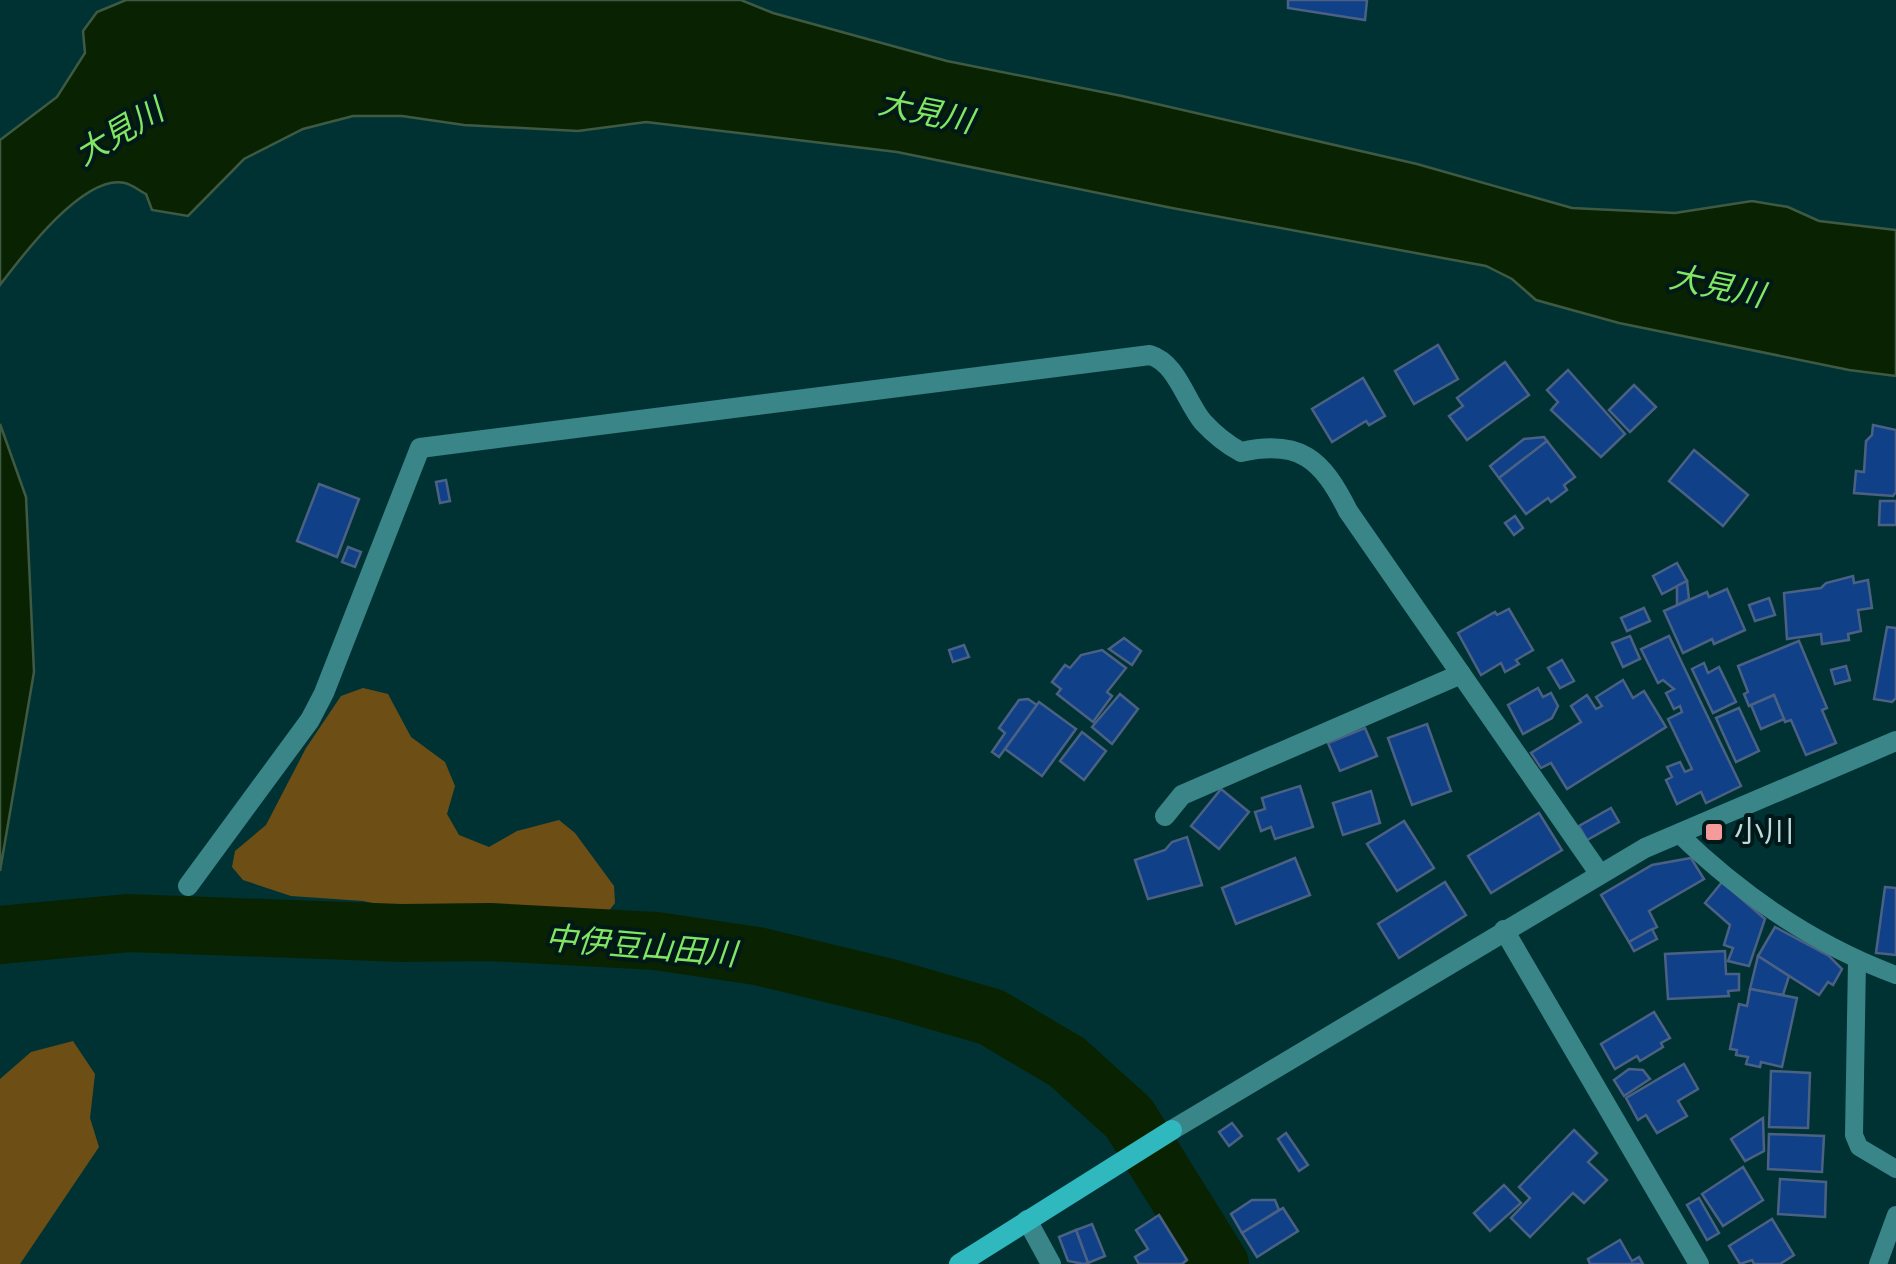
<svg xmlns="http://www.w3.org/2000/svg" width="1896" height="1264" viewBox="0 0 1896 1264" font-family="'DM Sans','Noto Sans JP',sans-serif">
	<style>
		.green { fill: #6d4f16 }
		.water { fill: #092302; stroke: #3f5a43; stroke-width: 2.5 }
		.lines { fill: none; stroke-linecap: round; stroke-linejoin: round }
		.river { stroke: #092302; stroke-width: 58 }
		.building { fill: #0f4088; stroke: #4b6183; stroke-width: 2.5 }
		.lane { stroke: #3a8588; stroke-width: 18 }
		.street { stroke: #3a8588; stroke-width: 20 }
		.secondary { stroke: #2fb8be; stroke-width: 20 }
		.poi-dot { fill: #f59b9c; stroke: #011819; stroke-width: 4 }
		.labels { text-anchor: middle; stroke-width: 8; stroke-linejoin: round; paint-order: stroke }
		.poi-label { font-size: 30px; fill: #bddadb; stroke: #011819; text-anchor: start }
		.water-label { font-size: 32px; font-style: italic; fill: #81e662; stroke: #011819 }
	</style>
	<rect width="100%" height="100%" fill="#003234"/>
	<g class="green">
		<polygon points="363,688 388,694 411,737 445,762 455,786 447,814 459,835 489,847 517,831 559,820 575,833 614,886 615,903 601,921 569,928 546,919 493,914 435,917 413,906 392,907 363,901 291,896 243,880 232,867 235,851 266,825 306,748 341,696"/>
		<polygon points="73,1041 95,1074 90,1118 99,1147 20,1264 0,1264 0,1079 31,1052"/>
	</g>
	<g class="water">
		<path d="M126,0h615l32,13 174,48 175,35 295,68 155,44 103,5 77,-12 36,6 31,14 77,9v146l-47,-6 -230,-47 -83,-23 -24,-21 -26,-13 -314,-58 -275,-56 -251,-30 -68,9 -114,-6 -62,-9h-49l-50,13 -59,30 -56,57 -36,-6 -6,-16c-6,-3 -15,-10 -21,-11 -41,-10 -103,73 -125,102v-145l57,-43 28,-44 -2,-22 14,-19z"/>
		<polygon points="0,424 26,497 34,672 0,871"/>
	</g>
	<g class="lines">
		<polyline class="river" points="0,935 129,923 401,933 490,932 656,941 757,956 894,989 991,1017 1067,1062 1129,1118 1220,1264"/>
	</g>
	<g class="building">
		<polygon points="1288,0 1367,0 1365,20 1288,8"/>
		<polygon points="1438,345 1458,379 1414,404 1395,371"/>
		<polygon points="1505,362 1529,395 1467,440 1449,416 1463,406 1457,398"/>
		<polygon points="1568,370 1625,434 1601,457 1551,410 1558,402 1547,390"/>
		<polygon points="1363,378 1385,416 1369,425 1366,421 1332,442 1312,409"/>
		<polygon points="1634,385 1656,407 1630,432 1609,410"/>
		<polygon points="1873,425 1896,430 1896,492 1893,496 1854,493 1856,471 1864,472 1866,441 1872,435"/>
		<polygon points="1544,437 1547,441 1499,478 1490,466 1524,439"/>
		<polygon points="1547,441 1575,477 1564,485 1567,490 1551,502 1548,498 1526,514 1499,478"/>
		<polygon points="1694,450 1748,495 1723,526 1669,481"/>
		<polygon points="446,480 450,501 440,503 436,482"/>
		<polygon points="319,484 359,499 337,557 297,541"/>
		<polygon points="1880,501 1896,501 1896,525 1879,525"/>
		<polygon points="1515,516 1523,528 1514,535 1505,523"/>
		<polygon points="348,547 361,552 355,567 342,562"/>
		<polygon points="1677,563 1687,581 1662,594 1653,576"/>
		<polygon points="1853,576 1854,583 1868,580 1872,608 1858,610 1861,631 1848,634 1849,640 1822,644 1821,634 1787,639 1784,593 1821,588 1826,583"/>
		<polygon points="1687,581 1689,599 1677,605 1677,586"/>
		<polygon points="1727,589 1745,630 1714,644 1712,639 1683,653 1664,611 1707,592 1709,597"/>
		<polygon points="1769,598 1775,615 1755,621 1749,605"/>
		<polygon points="1644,608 1650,621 1627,631 1621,618"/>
		<polygon points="1509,609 1533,650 1516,660 1519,664 1505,672 1501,663 1481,675 1458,633 1495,612 1497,615"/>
		<polygon points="1887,627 1896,628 1896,698 1892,702 1874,699"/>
		<polygon points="1630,636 1640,659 1623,667 1612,643"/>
		<polygon points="1669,636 1741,786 1706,803 1701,792 1677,804 1666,780 1672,777 1667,767 1680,762 1685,772 1692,769 1668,719 1682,712 1680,706 1674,709 1666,693 1674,689 1663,680 1658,683 1641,649"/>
		<polygon points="1124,638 1141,651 1132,665 1109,649"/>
		<polygon points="1799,641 1827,708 1822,710 1836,743 1806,755 1791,720 1785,722 1774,695 1749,706 1744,694 1748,692 1738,666"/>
		<polygon points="964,645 969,657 953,662 949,650"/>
		<polygon points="1102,650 1126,668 1107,692 1112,696 1093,722 1057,694 1061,689 1052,682 1065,665 1070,668 1081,655"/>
		<polygon points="1562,660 1574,681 1560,688 1548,668"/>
		<polygon points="1704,663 1708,673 1719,667 1736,702 1713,713 1692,669"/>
		<polygon points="1846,666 1850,680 1835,684 1831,670"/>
		<polygon points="1623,680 1633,698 1644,691 1666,727 1567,789 1551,763 1541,768 1531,753 1581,722 1571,706 1587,695 1596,709 1602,706 1596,697"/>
		<polygon points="1538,688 1543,697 1551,693 1558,706 1552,718 1523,734 1508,705"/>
		<polygon points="1120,694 1138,709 1112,744 1092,727"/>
		<polygon points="1774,695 1784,719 1761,729 1751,705"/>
		<polygon points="1028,699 1037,705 999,757 992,752 1005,733 999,728 1019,700"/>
		<polygon points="1039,702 1076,729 1042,776 1005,749"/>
		<polygon points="1739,708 1759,751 1736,762 1716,718"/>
		<polygon points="1427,724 1451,791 1412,805 1388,738"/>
		<polygon points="1365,728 1377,756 1340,771 1328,743"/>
		<polygon points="1082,732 1106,751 1084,780 1060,761"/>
		<polygon points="1300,786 1313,827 1275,839 1271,827 1261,831 1255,812 1265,809 1262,798"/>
		<polygon points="1221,789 1249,812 1219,849 1191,826"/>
		<polygon points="1371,791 1380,823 1343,835 1333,803"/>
		<polygon points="1611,808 1619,822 1587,840 1579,826"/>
		<polygon points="1539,813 1562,850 1491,893 1468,856"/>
		<polygon points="1404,821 1434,868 1397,891 1367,844"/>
		<polygon points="1187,837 1202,885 1148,899 1135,860 1165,850 1172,842"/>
		<polygon points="1295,858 1310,895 1236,924 1222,888"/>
		<polygon points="1691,858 1704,879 1649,911 1657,927 1629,942 1601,895 1652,865"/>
		<polygon points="1445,882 1466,915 1399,958 1378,924"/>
		<polygon points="1722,882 1765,919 1749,966 1728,961 1733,948 1724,945 1730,925 1705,903"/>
		<polygon points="1885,887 1896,888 1896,955 1876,953"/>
		<polygon points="1775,927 1829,956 1842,969 1833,985 1828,982 1819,995 1758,956"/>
		<polygon points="1652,929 1657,939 1634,951 1629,942"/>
		<polygon points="1725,951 1726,974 1739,974 1739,990 1728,991 1729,996 1668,999 1665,954"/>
		<polygon points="1758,956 1789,976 1783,995 1750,989"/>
		<polygon points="1750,989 1797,998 1782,1067 1761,1062 1760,1067 1746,1064 1748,1057 1736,1055 1737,1050 1730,1049 1739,1004 1747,1006"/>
		<polygon points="1654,1012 1670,1038 1661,1043 1663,1047 1640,1061 1637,1056 1615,1069 1601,1044"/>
		<polygon points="1684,1064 1698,1089 1678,1101 1687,1116 1657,1133 1646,1115 1638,1120 1626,1098"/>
		<polygon points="1629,1069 1643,1070 1650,1079 1624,1096 1614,1080"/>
		<polygon points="1771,1071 1810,1073 1808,1128 1769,1127"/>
		<polygon points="1763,1118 1764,1151 1745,1161 1731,1139"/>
		<polygon points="1232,1123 1242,1136 1229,1146 1219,1132"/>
		<polygon points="1574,1130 1597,1153 1588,1162 1607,1180 1584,1203 1573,1193 1530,1237 1511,1218 1530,1198 1519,1187"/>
		<polygon points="1286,1133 1308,1165 1299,1171 1278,1139"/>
		<polygon points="1769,1134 1824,1136 1822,1172 1768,1169"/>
		<polygon points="1743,1167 1763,1200 1723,1226 1702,1194"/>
		<polygon points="1780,1179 1826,1182 1825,1217 1778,1214"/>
		<polygon points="1504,1185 1521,1203 1490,1231 1474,1213"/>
		<polygon points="1699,1198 1719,1233 1707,1240 1687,1205"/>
		<polygon points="1252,1200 1275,1200 1279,1210 1242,1233 1231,1214"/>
		<polygon points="1283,1208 1298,1231 1257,1257 1242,1233"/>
		<polygon points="1159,1215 1187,1260 1182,1264 1139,1264 1135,1257 1148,1249 1136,1230"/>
		<polygon points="1772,1219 1794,1255 1780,1264 1754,1264 1752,1260 1740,1264 1729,1246"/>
		<polygon points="1092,1224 1105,1256 1088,1263 1076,1230"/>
		<polygon points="1076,1230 1088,1263 1084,1264 1068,1261 1059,1237"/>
		<polygon points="1620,1240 1632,1261 1639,1257 1643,1264 1590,1264 1588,1259"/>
	</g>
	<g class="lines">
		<g class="lane">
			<path d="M1679,834c62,60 136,111 217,141"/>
			<polyline points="1857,961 1854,1135 1859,1147 1896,1169"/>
			<polyline points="1878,1264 1896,1215"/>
		</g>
		<g class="street">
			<polyline points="1165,816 1182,795 1461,674"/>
			<path d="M188,886l122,-166 14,-27 96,-245 730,-93c27,8 36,47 53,67 12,13 23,22 38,30 59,-13 81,7 107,59l251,362"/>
			<polyline points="1504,930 1699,1264"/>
			<polyline points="1172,1130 1645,848 1896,741"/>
			<polyline points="1027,1220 1051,1264"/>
		</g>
		<polyline class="secondary" points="959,1264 1172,1130"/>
	</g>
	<rect class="poi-dot" x="1704" y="822" width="20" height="20" rx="5"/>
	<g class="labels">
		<g class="poi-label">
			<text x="1734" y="842">小川</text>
		</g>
		<g class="water-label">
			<text transform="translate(926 112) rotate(12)" y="11">大見川</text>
			<text transform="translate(119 132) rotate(-31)" y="11">大見川</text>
			<text transform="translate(1717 286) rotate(12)" y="11">大見川</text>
			<text transform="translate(641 946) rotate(5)" y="11">中伊豆山田川</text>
		</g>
	</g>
</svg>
